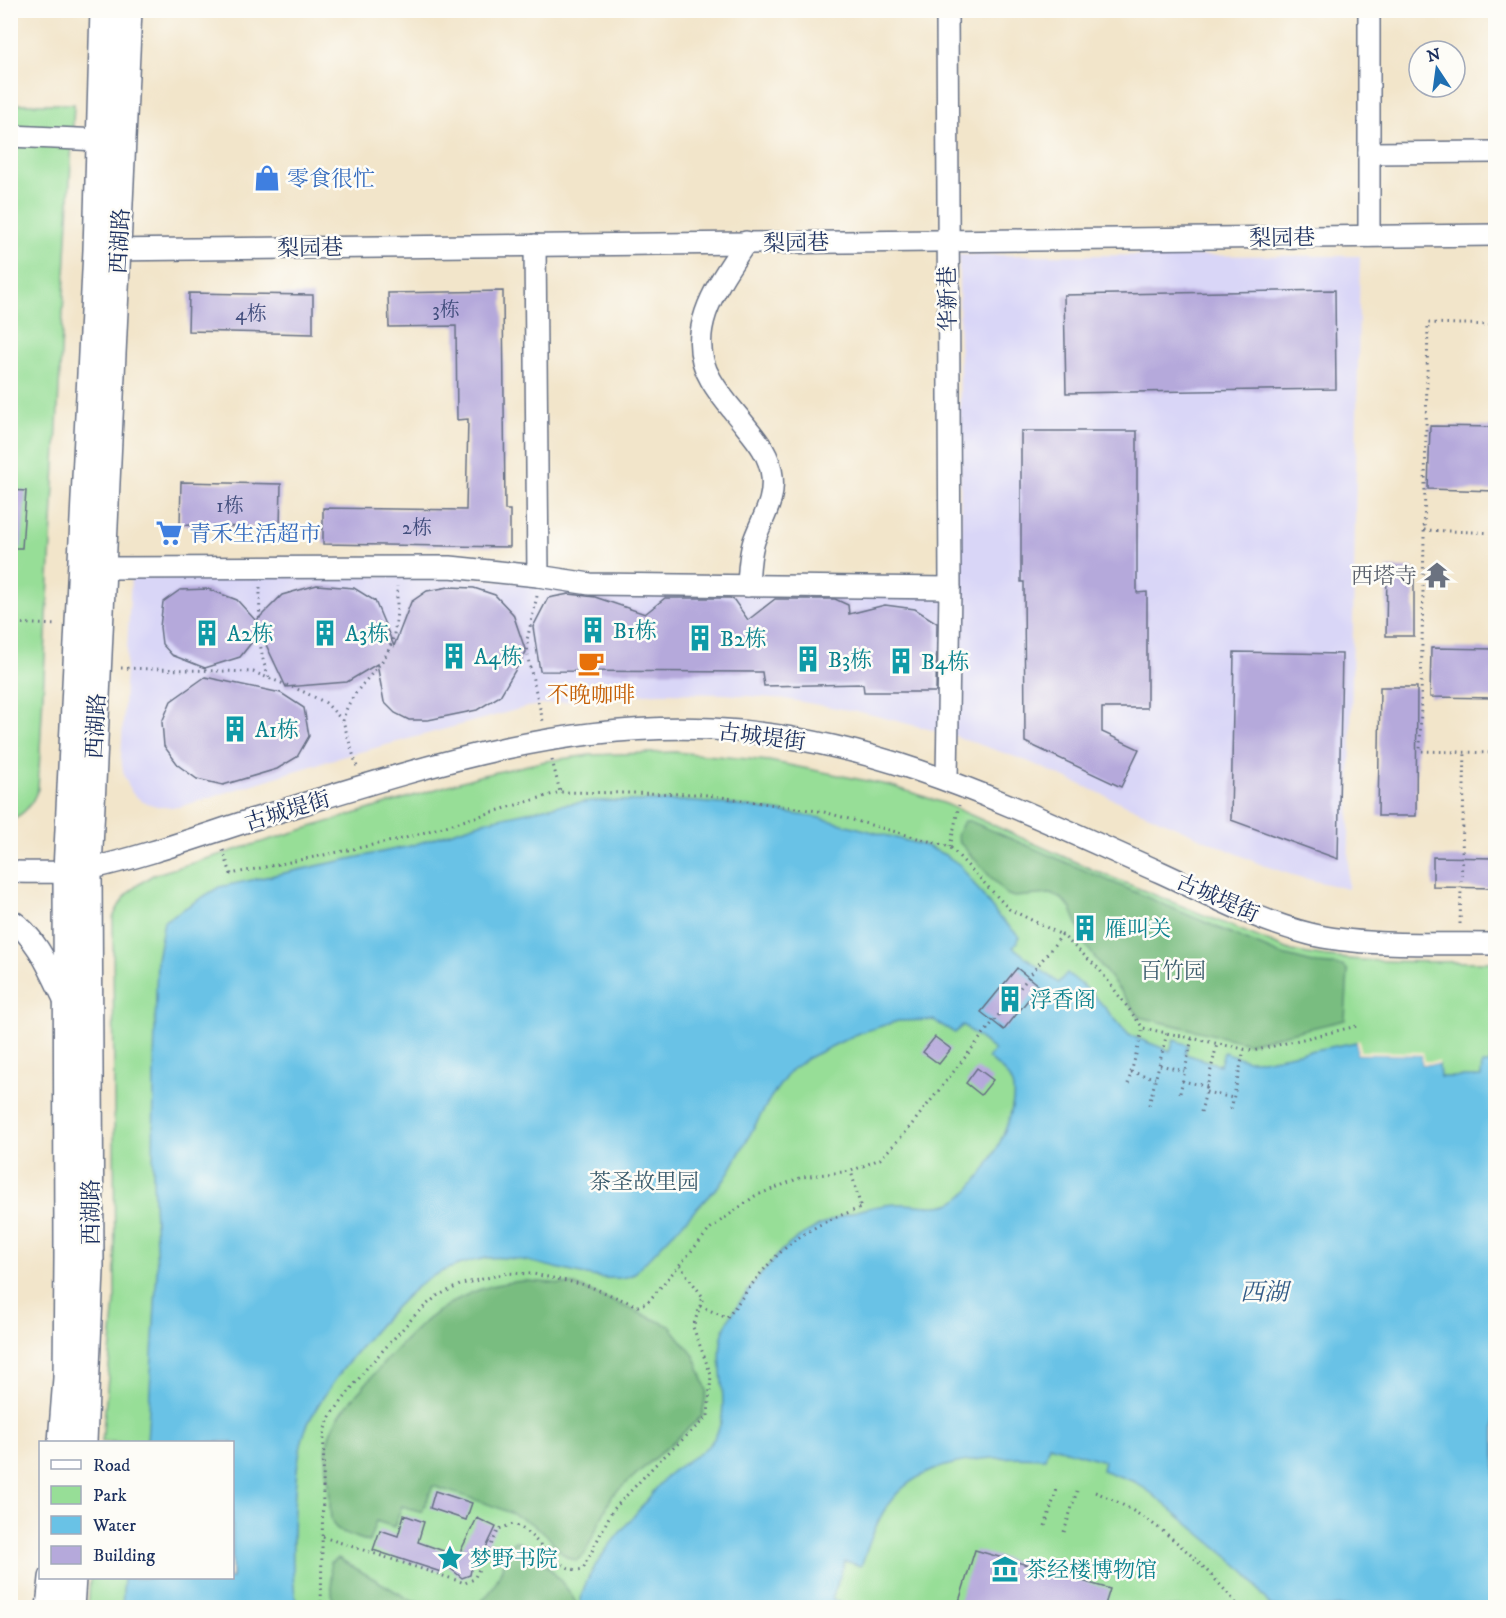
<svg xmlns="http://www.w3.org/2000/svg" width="1506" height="1618" viewBox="0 0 1506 1618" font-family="'IM FELL DW Pica','Noto Serif SC',serif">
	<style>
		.built { fill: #d9d6f7 }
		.green { fill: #97de97; stroke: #59867a; stroke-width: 1.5 }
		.forest { fill: #79bd80; stroke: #4a766f; stroke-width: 1.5 }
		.water { fill: #69c2e6; stroke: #4278a2; stroke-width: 1.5 }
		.pier { fill: #f2e5ca }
		.building { fill: #b5a9db }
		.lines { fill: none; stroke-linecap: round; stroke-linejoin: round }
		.minor-casing { stroke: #666f84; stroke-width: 24 }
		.major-casing { stroke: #666f84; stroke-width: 30 }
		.path { stroke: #666f84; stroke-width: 3; stroke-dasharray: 1.5 4.5; stroke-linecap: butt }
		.minor { stroke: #fff; stroke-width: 21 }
		.major { stroke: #fff; stroke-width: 27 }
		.labels { text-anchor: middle; stroke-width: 5; stroke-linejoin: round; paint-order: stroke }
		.number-label { font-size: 20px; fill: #424e7d }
		.shop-label { font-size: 22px; fill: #366cbe; stroke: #fdfcf7; text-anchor: start }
		.street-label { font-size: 22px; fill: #1b2f5e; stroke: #fdfcf7 }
		.worship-label { font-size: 22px; fill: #5b616d; stroke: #fdfcf7; text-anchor: end }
		.culture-label { font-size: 22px; fill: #0d838f; stroke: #fdfcf7; text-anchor: start }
		.food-label { font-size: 22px; fill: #c56008; stroke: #fdfcf7 }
		.park-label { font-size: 22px; fill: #3a5b6c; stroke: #fdfcf7 }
		.water-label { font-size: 24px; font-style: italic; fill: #325b87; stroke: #fdfcf7 }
	</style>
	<rect width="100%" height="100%" fill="#fdfcf7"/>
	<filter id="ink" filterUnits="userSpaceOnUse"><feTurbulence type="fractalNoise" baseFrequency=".0167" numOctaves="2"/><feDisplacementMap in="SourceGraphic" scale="12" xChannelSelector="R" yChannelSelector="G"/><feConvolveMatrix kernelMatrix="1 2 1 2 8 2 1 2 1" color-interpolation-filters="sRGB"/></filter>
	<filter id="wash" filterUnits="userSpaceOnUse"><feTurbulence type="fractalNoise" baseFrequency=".008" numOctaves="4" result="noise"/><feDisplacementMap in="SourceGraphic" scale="24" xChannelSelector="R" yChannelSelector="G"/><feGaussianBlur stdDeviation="1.35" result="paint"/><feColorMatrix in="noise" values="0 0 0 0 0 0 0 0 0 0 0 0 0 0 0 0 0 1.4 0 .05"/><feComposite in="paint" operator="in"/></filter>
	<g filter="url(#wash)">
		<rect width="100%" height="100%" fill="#f2e5ca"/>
		<polygon class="built" points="959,255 1360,256 1348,889 1295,876 1260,864 1027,761 952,735 865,713 785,699 725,694 662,693 598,697 527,707 334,759 179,807 160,807 143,802 132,793 124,776 121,758 131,577 448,575 613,593 961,594"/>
		<g class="green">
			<path d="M11,104h63l-36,685c-6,15 -12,24 -27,31z"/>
			<path d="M675,752l94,9 123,25 54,18 145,65 201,82c66,14 136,10 203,11v645l-1407,1 2,-30h142v-136h-130l13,-141 -2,-383c9,-22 20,-31 40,-43l326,-99 67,-15 44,-6z"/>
		</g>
		<g class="forest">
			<polygon points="964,821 970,821 1279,954 1317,964 1344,966 1348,971 1345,1020 1248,1043 1140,1017 1086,946 1071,909 1062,899 1050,894 1014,897 1006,894 959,842 957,835"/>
			<path d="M527,1281l48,4 95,41 25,31 12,34 -5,25 -90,80 -28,59 -7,5c-16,0 -25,-23 -37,-31 -31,-21 -72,-31 -107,-43l-11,26 -20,-6 -8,21 -18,-6 -7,21c-45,-16 -37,-12 -40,-57 -2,-16 -5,-35 1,-51 7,-21 25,-37 40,-55 43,-51 85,-96 157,-98z"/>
			<path d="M515,1541c15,3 59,51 62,66h-104c23,-12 28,-38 37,-61z"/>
			<polygon points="338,1558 412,1601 441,1607 333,1607 330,1562"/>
		</g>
		<path class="water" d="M593,801h90l50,4 87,13 106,28 19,9 15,10 38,51 22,21 -7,10 45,36 9,-10 25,20 37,42 41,16 4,-11 14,5 -3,9 35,11 4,-13 23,8h15l95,-18v12l65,1v9h17l1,13h41l1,-13h8l1,-9h4v552h-224l-26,-36 -94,-78 -16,-11 -33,-12 2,-9 -55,-16 -4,13c-50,-3 -123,-1 -155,44 -14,18 -21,43 -29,64l-16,-5 -13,38 17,8h-269c2,-36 42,-76 63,-102 9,-11 17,-23 27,-32 12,-10 29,-17 40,-29 26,-31 3,-76 13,-111 5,-20 45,-69 61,-84 25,-24 82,-45 116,-45 18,0 37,6 54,-2 27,-14 67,-88 58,-117 -4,-12 -15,-19 -24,-27l6,-8 -31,-25 -8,8 -22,-13 -35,1 -39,12 -51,25 -17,12 -20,27 -46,82 -91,95c-31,17 -105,-22 -147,-16 -18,3 -40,10 -56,19 -34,19 -113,117 -126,154 -12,33 -16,141 -8,176l-175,1 2,-30h108v-136h-85l10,-172 -4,-92 1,-114 3,-105 7,-38 55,-34 191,-41 76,-25 73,-16z"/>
		<polygon class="pier" points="1357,1040 1360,1041 1360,1051 1423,1052 1425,1061 1439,1061 1439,1064 1422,1064 1422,1055 1357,1054"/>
		<g id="blocks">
			<g class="building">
				<polygon points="1335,290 1336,389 1066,393 1064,295"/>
				<polygon points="503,291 505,510 510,510 510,547 323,544 323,508 466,510 468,419 457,420 456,326 389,327 388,293"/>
				<polygon points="189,293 313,295 313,334 188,331"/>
				<polygon points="1430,426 1496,427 1496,491 1428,489"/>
				<polygon points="1021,431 1137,431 1137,593 1147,592 1147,708 1102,708 1102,732 1139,749 1121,787 1025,742 1024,582 1021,582"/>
				<polygon points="181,482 281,484 280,528 180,525"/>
				<polygon points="10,490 26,491 22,548 10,548"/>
				<polygon points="1387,568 1414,568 1414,636 1386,636"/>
				<polygon points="317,585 354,588 375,601 394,646 411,602 427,591 449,587 474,588 495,595 513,614 526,652 500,696 477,710 428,720 409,720 395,713 384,702 377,664 347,682 286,687 260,632 240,657 205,668 172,655 162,644 160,627 163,602 180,590 208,589 237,600 256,621 282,595"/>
				<polygon points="569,594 595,597 645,614 665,598 730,598 734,600 748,620 775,599 835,599 848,605 849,614 885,605 915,609 937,623 936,692 864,692 863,684 764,686 762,672 540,671 533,627 548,598"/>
				<polygon points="1431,648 1496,649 1496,698 1430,697"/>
				<polygon points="1234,652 1342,654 1338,859 1231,820"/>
				<polygon points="205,677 281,693 304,708 309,736 297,757 277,769 223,785 197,779 179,766 164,746 162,722 171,701"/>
				<polygon points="1380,687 1417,687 1416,816 1378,816"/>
				<polygon points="1433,857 1496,858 1496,888 1433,887"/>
				<polygon points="1017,968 1039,986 1004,1030 981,1012"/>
				<polygon points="935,1037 951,1049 939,1064 923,1052"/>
				<polygon points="977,1068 993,1080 981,1095 966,1083"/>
				<polygon points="435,1491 472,1503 466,1520 430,1508"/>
				<polygon points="404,1515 424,1522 418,1542 458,1556 477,1518 496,1527 483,1554 475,1550 470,1575 462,1578 444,1563 441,1572 373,1550 380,1530 398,1536"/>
				<polygon points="975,1550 1110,1589 1104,1608 957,1608"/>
			</g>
		</g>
	</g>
	<g filter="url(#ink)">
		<use href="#blocks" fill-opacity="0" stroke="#666f84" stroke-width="1.5"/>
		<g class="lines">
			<g class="minor-casing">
				<g id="minor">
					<polyline points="947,10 950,588 947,779"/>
					<polyline points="10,136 100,140"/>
					<polyline points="1369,153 1496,152"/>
					<polyline points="1369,236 1369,10"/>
					<path d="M746,242c-27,41 -64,89 -35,138 9,16 22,30 33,44 13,16 26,31 28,52 3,26 -10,42 -18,65 -5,15 -5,29 -6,45"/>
					<polyline points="535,245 538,576 590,584 950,588"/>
					<polyline points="104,250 1496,235"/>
					<polyline points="103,568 450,567 538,576"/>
					<path d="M10,872c26,0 53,2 78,-3 55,-12 110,-32 163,-49 152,-46 301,-99 461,-91 165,8 301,78 448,143 48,22 98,49 150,62 52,13 131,9 186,10"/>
					<path d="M10,919c29,19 42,57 57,86"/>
				</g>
			</g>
			<g class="major-casing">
				<g id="major">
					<polyline points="62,1442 67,1378 68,1257 67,871 97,250 104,10"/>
					<polyline points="83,1442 90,1270 88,869 128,10"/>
					<polyline points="50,1608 53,1578"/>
					<polyline points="70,1608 72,1578"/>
				</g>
			</g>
			<g class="path">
				<polyline points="1496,325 1428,323 1420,751 1496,753"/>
				<polyline points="1424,530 1496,533"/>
				<path d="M260,587c0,31 -4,61 9,90"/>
				<polyline points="537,596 527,640 528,659 543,721"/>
				<polyline points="10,623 57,625"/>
				<polyline points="121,668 253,672 302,691 326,703 343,721 357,767"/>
				<path d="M343,721c5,-28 29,-43 43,-66 12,-21 11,-46 11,-69"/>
				<polyline points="552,760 560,792"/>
				<polyline points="950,847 959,805"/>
				<polyline points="223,850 231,874 402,839 560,792 700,794 824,812 950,847 1009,909 1062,935"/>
				<polyline points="1460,924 1465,752"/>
				<polyline points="1160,1065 1184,1071"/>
				<polyline points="1131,1072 1155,1078"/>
				<polyline points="1182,1081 1207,1086"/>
				<polyline points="1128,1084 1143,1028"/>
				<polyline points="1206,1092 1233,1098"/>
				<polyline points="1180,1093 1192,1038"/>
				<polyline points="1149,1105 1167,1033"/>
				<polyline points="1231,1109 1244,1050"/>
				<polyline points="1201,1112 1217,1044"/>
				<path d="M700,1306l27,12c43,-59 62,-86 134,-110l-10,-37"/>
				<path d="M1095,1492c58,23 106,68 145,116"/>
				<polyline points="1045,1526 1058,1486"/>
				<polyline points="1064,1532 1077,1491"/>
				<path d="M323,1537l142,46 9,-4 25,-50 14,-5c23,7 45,52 70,45l29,-58 43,-46 53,-49 3,-41 -18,-48 10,-30 -23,-31"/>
				<polyline points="321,1608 324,1431 330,1417 366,1369 417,1313 437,1296 462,1284 507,1273 533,1274 586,1285 638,1306 647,1303 711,1228 755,1196 802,1177 851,1171 880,1159 905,1133 1062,935 1099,969 1143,1028 1253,1051 1357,1026"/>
			</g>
			<use href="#minor" class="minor"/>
			<use href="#major" class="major"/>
		</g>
	</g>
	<defs>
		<g id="shop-bare" transform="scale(2.07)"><path d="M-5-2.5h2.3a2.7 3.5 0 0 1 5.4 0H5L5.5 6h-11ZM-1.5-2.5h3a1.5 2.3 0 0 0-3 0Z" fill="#3f7fe0" stroke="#fdfcf7" stroke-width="2.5" paint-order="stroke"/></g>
		<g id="supermarket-bare" transform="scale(2.07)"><path d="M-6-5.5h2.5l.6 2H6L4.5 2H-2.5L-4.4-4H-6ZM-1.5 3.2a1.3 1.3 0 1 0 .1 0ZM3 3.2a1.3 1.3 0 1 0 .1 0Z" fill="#3f7fe0" stroke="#fdfcf7" stroke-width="2.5" paint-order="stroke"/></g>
		<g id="temple-bare" transform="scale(2.07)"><path d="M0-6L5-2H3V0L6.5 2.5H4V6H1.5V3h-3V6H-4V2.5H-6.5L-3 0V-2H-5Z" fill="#6b7280" stroke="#fdfcf7" stroke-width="2.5" paint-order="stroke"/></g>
		<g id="building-bare" transform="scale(2.07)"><path d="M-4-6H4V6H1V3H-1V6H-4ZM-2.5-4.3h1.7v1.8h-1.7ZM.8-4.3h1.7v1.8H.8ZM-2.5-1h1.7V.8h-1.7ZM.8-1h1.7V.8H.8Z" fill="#0f9aa8" stroke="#fdfcf7" stroke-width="2.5" paint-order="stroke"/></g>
		<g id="cafe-bare" transform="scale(2.07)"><path d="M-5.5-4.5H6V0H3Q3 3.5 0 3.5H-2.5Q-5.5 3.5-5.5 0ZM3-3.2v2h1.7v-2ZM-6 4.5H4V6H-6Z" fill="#e8710a" stroke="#fdfcf7" stroke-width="2.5" paint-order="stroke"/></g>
		<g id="sight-bare" transform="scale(2.07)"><path d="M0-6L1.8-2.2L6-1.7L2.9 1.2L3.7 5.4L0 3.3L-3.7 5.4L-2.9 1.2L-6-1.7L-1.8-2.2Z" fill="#0f9aa8" stroke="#fdfcf7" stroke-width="2.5" paint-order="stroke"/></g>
		<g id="museum-bare" transform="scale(2.07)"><path d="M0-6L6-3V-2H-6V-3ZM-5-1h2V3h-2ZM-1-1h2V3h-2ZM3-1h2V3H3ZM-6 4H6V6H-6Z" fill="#0f9aa8" stroke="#fdfcf7" stroke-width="2.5" paint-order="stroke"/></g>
	</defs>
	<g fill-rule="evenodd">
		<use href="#shop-bare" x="267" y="178"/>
		<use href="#supermarket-bare" x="169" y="533"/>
		<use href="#temple-bare" x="1437" y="575"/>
		<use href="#building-bare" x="593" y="630"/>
		<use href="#building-bare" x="207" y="633"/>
		<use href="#building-bare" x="325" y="633"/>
		<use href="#building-bare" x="700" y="638"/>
		<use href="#building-bare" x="454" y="656"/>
		<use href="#building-bare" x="808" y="659"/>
		<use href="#building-bare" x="901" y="661"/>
		<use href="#cafe-bare" x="591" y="663"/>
		<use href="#building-bare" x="235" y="729"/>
		<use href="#building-bare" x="1085" y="928"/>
		<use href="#building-bare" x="1010" y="999"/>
		<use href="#sight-bare" x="450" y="1558"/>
		<use href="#museum-bare" x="1005" y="1569"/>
	</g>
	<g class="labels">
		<g class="number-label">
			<text x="446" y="316">3栋</text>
			<text x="251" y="320">4栋</text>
			<text x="230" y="512">1栋</text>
			<text x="417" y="534">2栋</text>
		</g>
		<g class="shop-label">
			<text x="287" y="186">零食很忙</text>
			<text x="189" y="541">青禾生活超市</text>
		</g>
		<g class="street-label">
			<text transform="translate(1282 237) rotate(-1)" y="8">梨园巷</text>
			<text transform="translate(119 241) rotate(-87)" y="8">西湖路</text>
			<text transform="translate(796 242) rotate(-1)" y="8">梨园巷</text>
			<text transform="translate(310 247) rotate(-1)" y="8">梨园巷</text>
			<text transform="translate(947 299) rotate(-91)" y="8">华新巷</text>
			<text transform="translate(95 726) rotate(-87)" y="8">西湖路</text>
			<text transform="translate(762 736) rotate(7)" y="8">古城堤街</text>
			<text transform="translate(287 810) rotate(-17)" y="8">古城堤街</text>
			<text transform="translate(1218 897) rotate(24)" y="8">古城堤街</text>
			<text transform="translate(90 1212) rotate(-90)" y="8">西湖路</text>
		</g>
		<g class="worship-label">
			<text x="1417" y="583">西塔寺</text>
		</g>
		<g class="culture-label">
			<text x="613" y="638">B1栋</text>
			<text x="227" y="641">A2栋</text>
			<text x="345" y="641">A3栋</text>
			<text x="720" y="646">B2栋</text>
			<text x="474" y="664">A4栋</text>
			<text x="828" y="667">B3栋</text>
			<text x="921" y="669">B4栋</text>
			<text x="255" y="737">A1栋</text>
			<text x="1105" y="936">雁叫关</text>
			<text x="1030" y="1007">浮香阁</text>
			<text x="470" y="1566">梦野书院</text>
			<text x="1025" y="1577">茶经楼博物馆</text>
		</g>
		<g class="food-label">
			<text x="591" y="702">不晚咖啡</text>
		</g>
		<g class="park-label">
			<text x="1173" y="978">百竹园</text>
			<text x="644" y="1189">茶圣故里园</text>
		</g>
		<g class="water-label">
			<text x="1264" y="1300">西湖</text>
		</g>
	</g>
	<rect width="1506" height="1618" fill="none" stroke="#fdfcf7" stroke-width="36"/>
	<rect x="39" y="1441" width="195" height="138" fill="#fdfcf7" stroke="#a3aaba" stroke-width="1.5"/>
	<rect x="51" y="1460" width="30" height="9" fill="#ffffff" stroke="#a3aaba" stroke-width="1.5"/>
	<text x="93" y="1471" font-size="18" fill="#1b2f5e">Road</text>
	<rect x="51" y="1486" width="30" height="18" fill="#97de97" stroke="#a3aaba" stroke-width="1.5"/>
	<text x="93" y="1501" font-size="18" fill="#1b2f5e">Park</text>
	<rect x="51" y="1516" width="30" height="18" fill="#69c2e6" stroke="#a3aaba" stroke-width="1.5"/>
	<text x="93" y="1531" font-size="18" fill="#1b2f5e">Water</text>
	<rect x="51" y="1546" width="30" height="18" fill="#b5a9db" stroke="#a3aaba" stroke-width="1.5"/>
	<text x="93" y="1561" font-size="18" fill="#1b2f5e">Building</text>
	<g transform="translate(1437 69) rotate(347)"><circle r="28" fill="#fdfcf7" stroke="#a3aaba" stroke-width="1.5"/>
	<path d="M0-4.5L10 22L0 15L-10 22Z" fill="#1f6fb2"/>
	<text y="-9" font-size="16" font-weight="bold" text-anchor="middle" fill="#1b2f5e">N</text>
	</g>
</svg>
